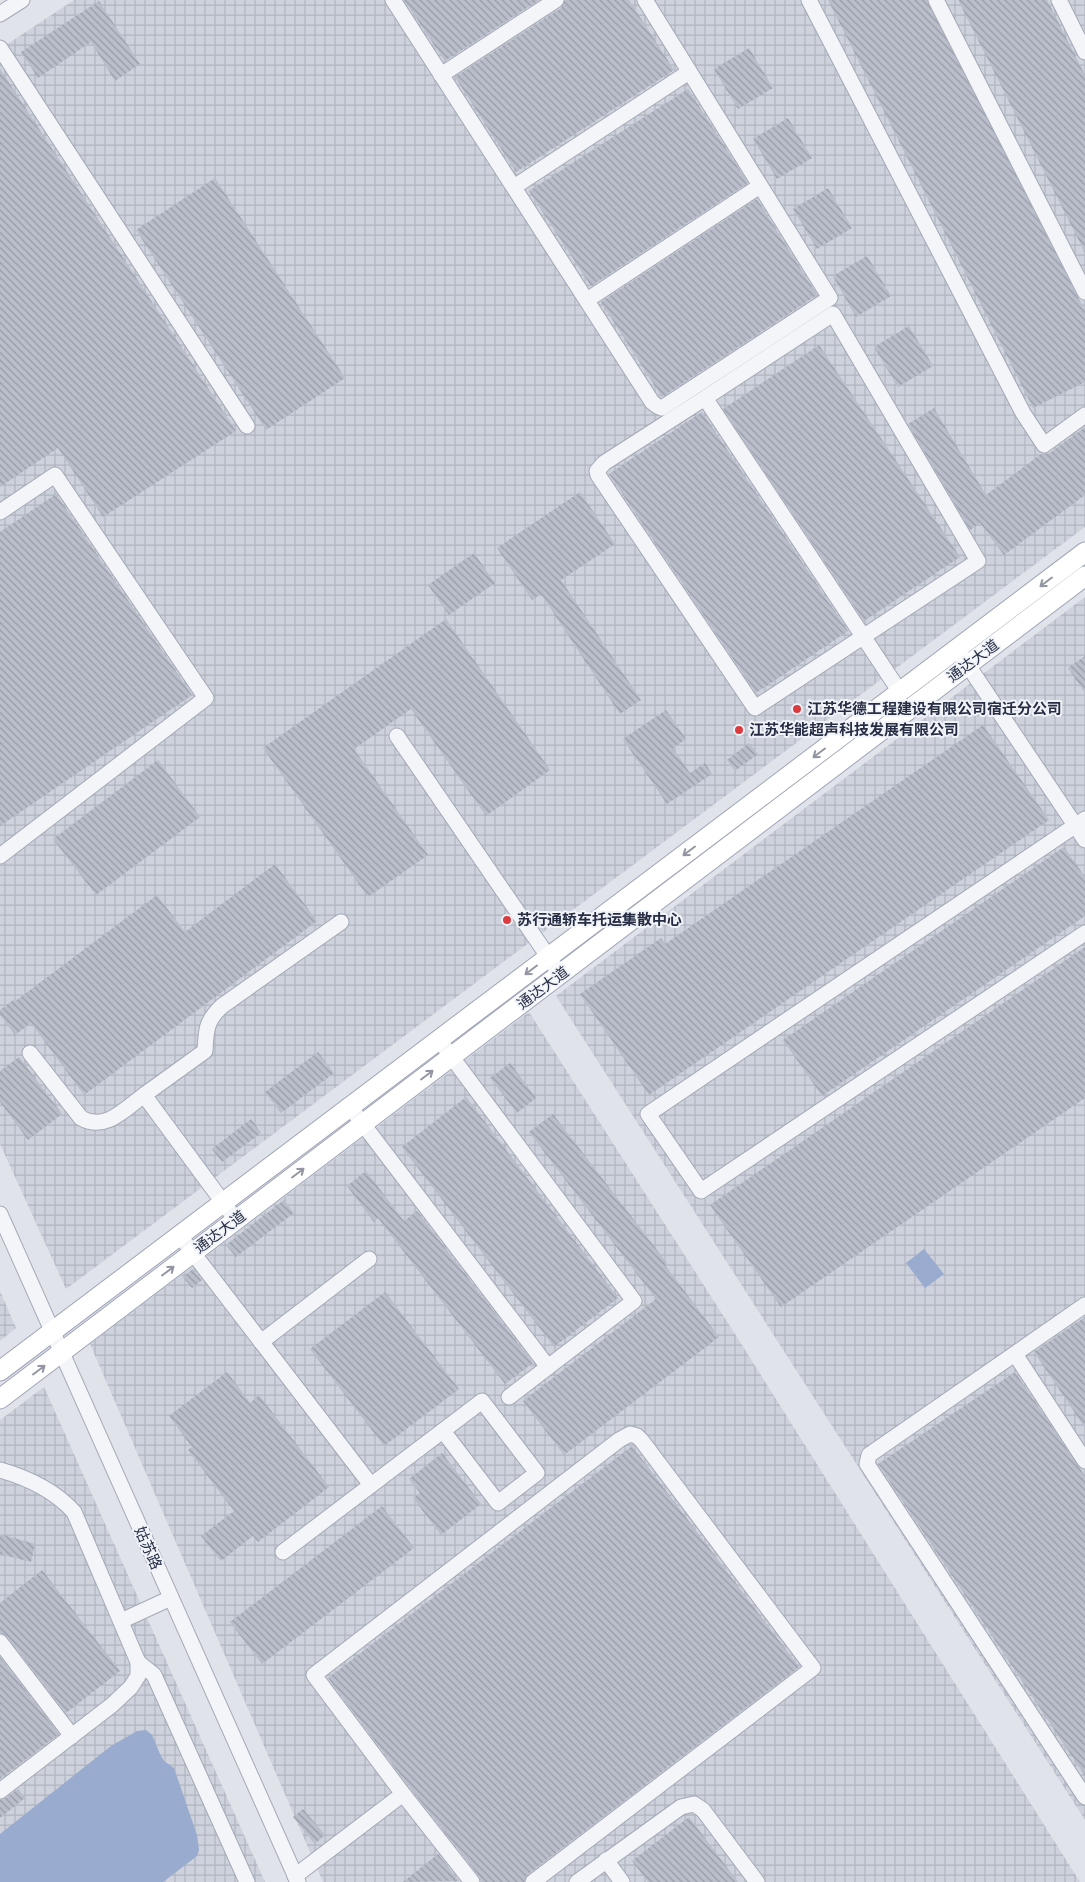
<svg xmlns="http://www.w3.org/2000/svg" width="1085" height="1882" viewBox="0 0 1085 1882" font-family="'Fira Sans','Noto Sans SC',sans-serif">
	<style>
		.industrial { fill: url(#industrial-grid) }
		.water { fill: #99abce }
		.building { fill: url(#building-back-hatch) }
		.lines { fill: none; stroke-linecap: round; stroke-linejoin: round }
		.minor-casing { stroke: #a5a9b6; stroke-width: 17 }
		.major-casing { stroke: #9fa5b7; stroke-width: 21 }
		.minor { stroke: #f4f5f8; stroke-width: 15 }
		.major { stroke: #fff; stroke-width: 19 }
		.oneway { stroke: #9396a2 }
		.poi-dot { fill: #da3b3e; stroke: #f0f3f8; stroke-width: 2 }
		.labels { text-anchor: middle; stroke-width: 4; stroke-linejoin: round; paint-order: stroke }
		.street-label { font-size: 15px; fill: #272e44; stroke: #f0f3f8 }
		.poi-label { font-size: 15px; font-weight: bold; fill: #272e44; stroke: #f0f3f8; text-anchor: start }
	</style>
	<defs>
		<pattern id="industrial-grid" width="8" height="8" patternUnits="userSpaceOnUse" patternTransform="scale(1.25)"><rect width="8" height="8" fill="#ced2dd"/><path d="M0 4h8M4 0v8" fill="none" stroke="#b1b5bf"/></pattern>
		<pattern id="building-back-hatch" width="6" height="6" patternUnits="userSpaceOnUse" patternTransform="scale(1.25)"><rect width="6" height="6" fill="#babecb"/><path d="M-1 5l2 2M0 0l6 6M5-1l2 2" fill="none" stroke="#979ba6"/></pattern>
	</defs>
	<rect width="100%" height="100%" fill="#e1e3eb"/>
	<g class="industrial">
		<polygon points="74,0 1085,0 1085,527 66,1289 0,1144 0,49"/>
		<polygon points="1085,597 1085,1820 556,996"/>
		<polygon points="529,1012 735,1334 1080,1882 323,1882 90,1344"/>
		<polygon points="0,1291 16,1328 0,1341"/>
		<polygon points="44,1387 265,1882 0,1882 0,1420"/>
	</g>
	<g class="water">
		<polygon points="924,1249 944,1274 925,1288 906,1263"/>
		<polygon points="146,1730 152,1735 160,1754 164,1761 174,1768 197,1835 199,1850 197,1856 163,1882 0,1882 0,1834 111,1746 137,1731"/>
	</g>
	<g class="building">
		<polygon points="404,0 539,0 445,61"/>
		<polygon points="565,0 629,0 674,70 516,172 455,77 561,8"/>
		<polygon points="828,0 927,0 1085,311 1085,382 1033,408"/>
		<polygon points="958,0 1047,0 1085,75 1085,253"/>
		<polygon points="99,1 140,64 115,81 91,42 38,78 21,52"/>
		<polygon points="749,48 773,88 738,109 714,69"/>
		<polygon points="0,69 236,431 103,517 58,448 0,487"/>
		<polygon points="688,89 748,183 591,286 529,191"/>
		<polygon points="788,118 812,158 777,179 753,139"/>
		<polygon points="215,178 345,378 266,430 136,230"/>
		<polygon points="828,188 852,228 817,249 793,209"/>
		<polygon points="757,199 817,295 662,397 601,302"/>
		<polygon points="867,256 891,296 856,317 833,276"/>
		<polygon points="909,326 933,366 898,387 874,347"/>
		<polygon points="819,345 960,557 864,621 723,409"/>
		<polygon points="934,408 986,495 1041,454 1050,453 1085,427 1085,495 1004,555 980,523 970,530 908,424"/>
		<polygon points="702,412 848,631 756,693 609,474"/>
		<polygon points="580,492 615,544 561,580 641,700 620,714 541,594 532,600 497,548"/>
		<polygon points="56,494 192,695 0,826 0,532"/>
		<polygon points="474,553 495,583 449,615 428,585"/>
		<polygon points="446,619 550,770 486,816 411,709 354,749 428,855 368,897 263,748"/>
		<polygon points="1085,656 1085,693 1068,668"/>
		<polygon points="666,710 686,739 673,748 690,773 705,763 712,774 667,804 623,739"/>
		<polygon points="983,725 1049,820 649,1095 580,994 661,938 665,944"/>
		<polygon points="749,743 758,754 735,771 727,760"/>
		<polygon points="158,760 200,817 96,895 53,839"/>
		<polygon points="1064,847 1085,877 1085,916 822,1096 783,1040"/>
		<polygon points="275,864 317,921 84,1095 31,1023 15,1035 0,1015 0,1010 13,1000 14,1002 157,895 185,932"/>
		<polygon points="1085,947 1085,1098 781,1307 710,1205"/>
		<polygon points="318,1052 334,1073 281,1113 265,1092"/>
		<polygon points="19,1057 62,1114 28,1140 0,1102 0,1071"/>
		<polygon points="510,1063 536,1098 517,1113 490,1078"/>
		<polygon points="466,1097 618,1298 554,1347 402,1147"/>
		<polygon points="553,1114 667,1263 665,1265 719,1337 564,1455 523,1401 656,1299 529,1132"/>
		<polygon points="251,1119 261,1133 222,1162 212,1149"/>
		<polygon points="366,1171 404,1221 417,1211 533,1363 505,1384 378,1218 374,1222 347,1186"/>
		<polygon points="284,1200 294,1213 236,1257 226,1245"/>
		<polygon points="193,1269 202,1280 192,1288 183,1277"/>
		<polygon points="385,1292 459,1389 384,1446 310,1349"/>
		<polygon points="1085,1317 1085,1428 1034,1352"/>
		<polygon points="227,1372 250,1403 259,1395 329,1487 258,1542 253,1536 221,1561 201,1536 234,1511 188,1450 192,1447 169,1416"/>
		<polygon points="1015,1372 1085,1476 1085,1776 878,1464"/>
		<polygon points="632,1446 799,1667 527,1875 524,1882 481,1882 479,1876 410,1788 328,1678"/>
		<polygon points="442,1453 481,1504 441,1535 413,1498 420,1493 409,1479"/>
		<polygon points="382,1506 414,1548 262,1664 230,1622"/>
		<polygon points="0,1534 35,1544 31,1562 0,1554"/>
		<polygon points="42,1570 120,1671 66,1713 7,1636 0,1633 0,1603"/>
		<polygon points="0,1657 59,1734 0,1779"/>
		<polygon points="18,1789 25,1798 0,1818 0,1800 6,1798"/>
		<polygon points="303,1809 325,1835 315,1844 293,1817"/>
		<polygon points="689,1817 738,1882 648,1882 632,1861"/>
		<polygon points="438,1854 459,1881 403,1882"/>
	</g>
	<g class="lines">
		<g class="minor-casing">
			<g id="minor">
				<polyline points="393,0 652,402 657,406 662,408 830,298 645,0"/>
				<polyline points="809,0 1023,413 1044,445 1085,415"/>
				<polyline points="936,0 1085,292"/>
				<polyline points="1059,0 1085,52"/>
				<polyline points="0,14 22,0"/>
				<polyline points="0,48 247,426"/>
				<polyline points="441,75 556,0"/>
				<polyline points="514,187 689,72"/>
				<polyline points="587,300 760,186"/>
				<polyline points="705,398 604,463 597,471 598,475 755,708 978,561 833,314 705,398 900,692"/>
				<polyline points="0,512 55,475 206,698 0,856"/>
				<polyline points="957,649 1085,840"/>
				<polyline points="397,736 560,974"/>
				<polyline points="1085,819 648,1114 701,1191 1085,933"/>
				<polyline points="439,1040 634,1301 509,1397"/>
				<path d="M30,1053l51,65c24,14 44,-9 63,-23"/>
				<polyline points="350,1107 548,1367"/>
				<polyline points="0,1214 298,1882"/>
				<path d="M236,1220l-92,-125 61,-44c1,-21 1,-30 17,-45l119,-84"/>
				<polyline points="180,1236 371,1485"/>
				<polyline points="1085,1305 869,1455 867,1464 1085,1797"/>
				<polyline points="261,1342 369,1259"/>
				<polyline points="1015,1354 1085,1461"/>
				<path d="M0,1470c28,8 54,20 74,42l64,150v14l-7,11 -19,18 -112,86"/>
				<polyline points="283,1552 482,1401 537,1473 498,1503 443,1431"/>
				<polyline points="121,1621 171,1598"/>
				<polyline points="0,1642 72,1736"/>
				<polyline points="138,1662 154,1675 247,1882"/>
				<polyline points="606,1860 622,1882"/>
				<polyline points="295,1876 403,1794"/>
				<polyline points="472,1882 403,1794 314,1675 619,1440 630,1434 637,1436 642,1441 813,1668 533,1882"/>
				<polyline points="577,1882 681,1807 694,1804 703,1810 757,1882"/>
			</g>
		</g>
		<g class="major-casing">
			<g id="major">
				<polyline points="0,1371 1085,552"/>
				<polyline points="0,1399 1085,576"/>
			</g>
		</g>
		<use href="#minor" class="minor"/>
		<use href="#major" class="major"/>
	</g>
	<defs><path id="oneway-shaft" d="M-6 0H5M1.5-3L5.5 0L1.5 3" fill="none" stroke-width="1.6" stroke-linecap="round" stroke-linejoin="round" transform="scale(1.25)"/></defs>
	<g class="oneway">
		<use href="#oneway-shaft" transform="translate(1046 582) rotate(143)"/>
		<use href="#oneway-shaft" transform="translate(819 753) rotate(143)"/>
		<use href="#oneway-shaft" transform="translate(689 851) rotate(143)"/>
		<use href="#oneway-shaft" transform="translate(531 970) rotate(143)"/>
		<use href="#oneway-shaft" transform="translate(427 1075) rotate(-37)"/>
		<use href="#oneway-shaft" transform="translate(298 1173) rotate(-37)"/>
		<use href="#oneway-shaft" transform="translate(168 1271) rotate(-37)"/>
		<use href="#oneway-shaft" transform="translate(39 1370) rotate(-37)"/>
	</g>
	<g class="poi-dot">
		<circle cx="797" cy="709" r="5"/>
		<circle cx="739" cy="730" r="5"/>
		<circle cx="507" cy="920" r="5"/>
	</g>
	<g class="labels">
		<g class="street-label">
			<text transform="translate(973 661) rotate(-37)" y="5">通达大道</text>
			<text transform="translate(543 988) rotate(-37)" y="5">通达大道</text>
			<text transform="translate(220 1232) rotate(-37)" y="5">通达大道</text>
			<text transform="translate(148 1548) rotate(66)" y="5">姑苏路</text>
		</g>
		<g class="poi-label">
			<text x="807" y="714">江苏华德工程建设有限公司宿迁分公司</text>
			<text x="749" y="735">江苏华能超声科技发展有限公司</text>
			<text x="517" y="925">苏行通轿车托运集散中心</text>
		</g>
	</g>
</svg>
